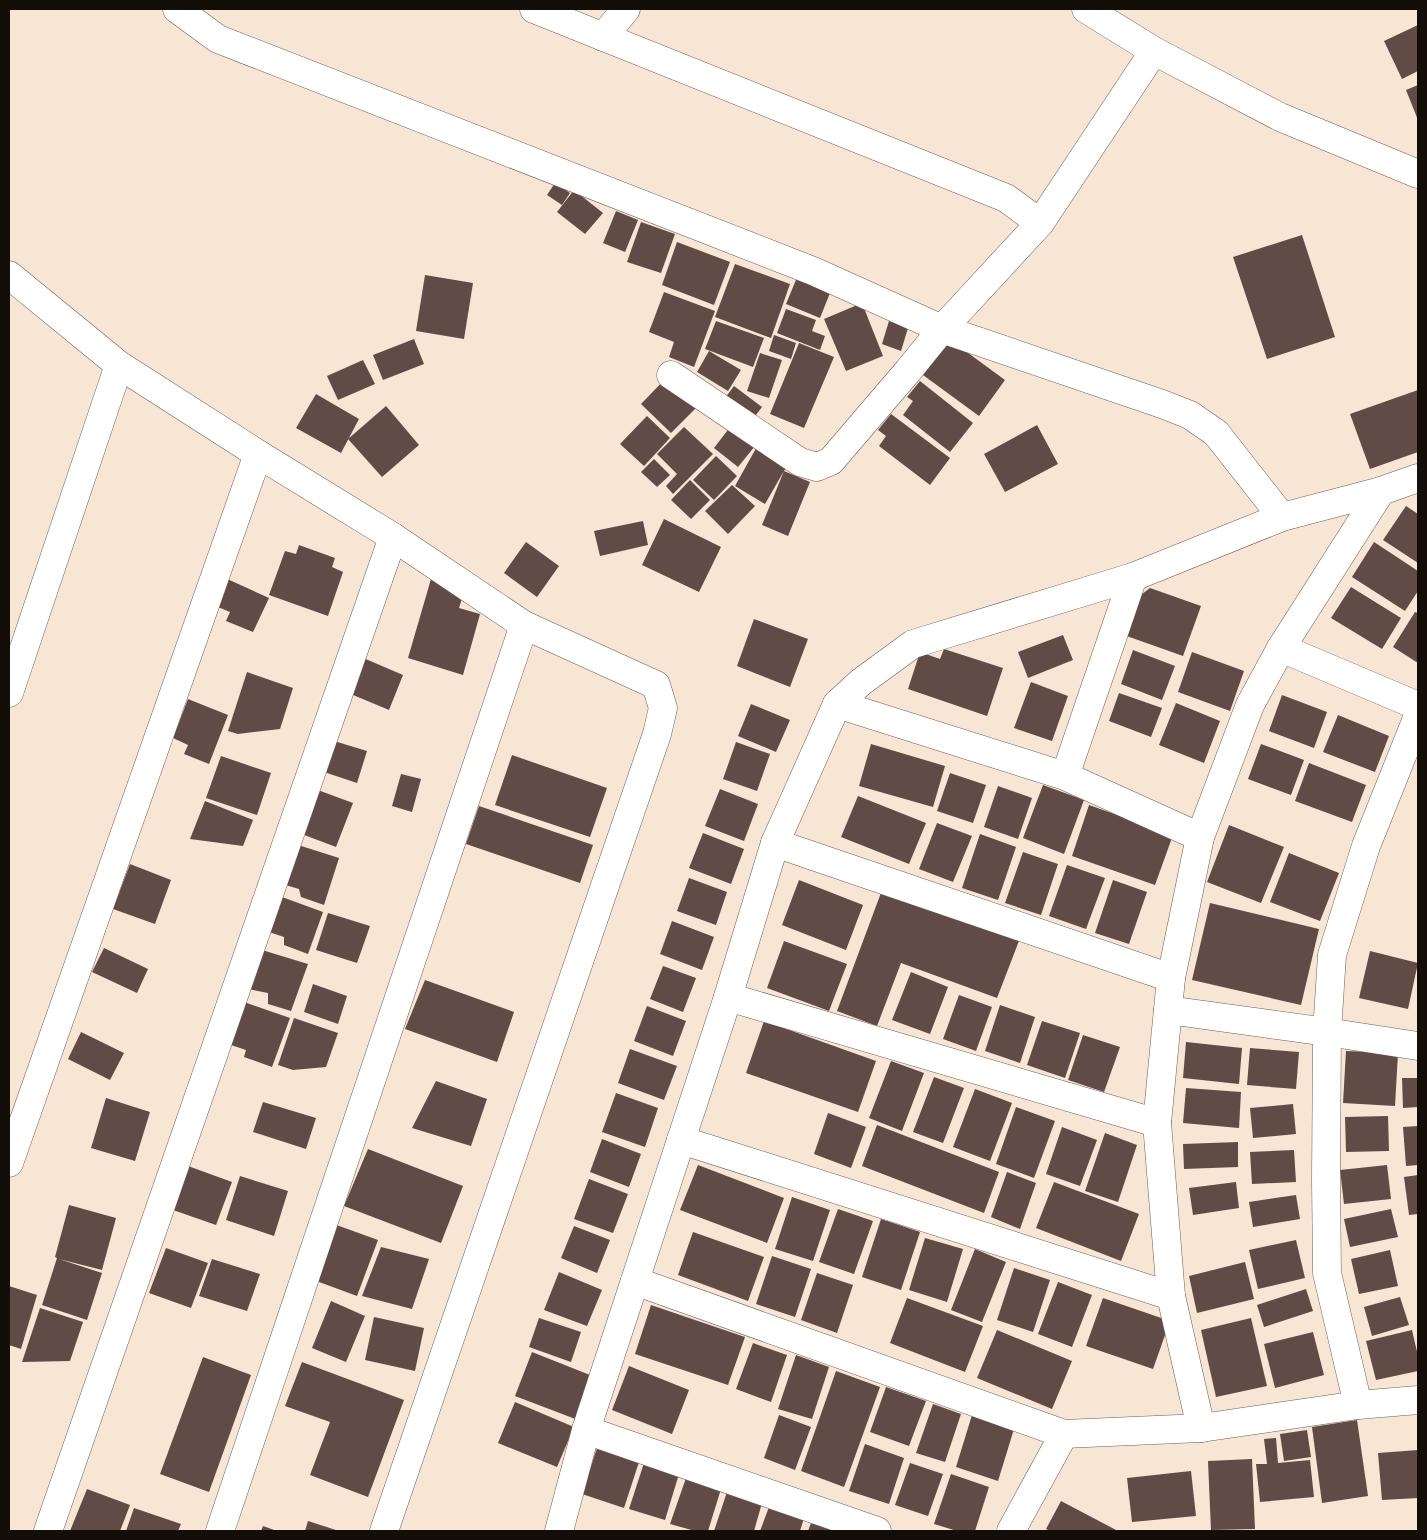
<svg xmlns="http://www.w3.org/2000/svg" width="1427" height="1540" viewBox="0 0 1427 1540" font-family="'PT Sans',sans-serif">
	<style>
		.building { fill: #604b47 }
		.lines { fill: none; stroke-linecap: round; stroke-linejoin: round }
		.minor-casing { stroke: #6d5f50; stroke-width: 29 }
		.minor { stroke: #fff; stroke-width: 28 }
	</style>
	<rect width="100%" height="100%" fill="#f7e6d4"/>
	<g class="building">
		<polygon points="1418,25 1418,71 1402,79 1384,41"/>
		<polygon points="1418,85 1418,120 1406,90"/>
		<polygon points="555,183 570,193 562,205 547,195"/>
		<polygon points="574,190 603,213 585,234 557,212"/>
		<polygon points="616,211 638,220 625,252 603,243"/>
		<polygon points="641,222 675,234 661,273 627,262"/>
		<polygon points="1302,235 1335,337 1267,359 1233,257"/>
		<polygon points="677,242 730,262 714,305 662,285"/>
		<polygon points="735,264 790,284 771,338 715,317"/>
		<polygon points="425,275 473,283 464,339 416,331"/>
		<polygon points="798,275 832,288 820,318 786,304"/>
		<polygon points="664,292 715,311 694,367 669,357 674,342 649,332"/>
		<polygon points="862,303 883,356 846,371 824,319"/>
		<polygon points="786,309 816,320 812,331 825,336 820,350 777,333"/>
		<polygon points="716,321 764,338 753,367 705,349"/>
		<polygon points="889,321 908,328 901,351 882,344"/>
		<polygon points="774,335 796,343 791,359 769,351"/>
		<polygon points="414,339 424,364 383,380 373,355"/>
		<polygon points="949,339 1005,380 979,416 923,375"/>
		<polygon points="799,343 834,357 804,428 770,414"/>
		<polygon points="709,351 741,370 728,391 697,372"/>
		<polygon points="760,353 782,360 769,398 747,391"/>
		<polygon points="363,360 375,384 338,400 327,376"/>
		<polygon points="669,375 699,405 671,433 641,404"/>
		<polygon points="920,381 973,423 950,452 903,415 913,401 907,397"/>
		<polygon points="734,386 762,407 750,423 722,402"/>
		<polygon points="1418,390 1418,452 1370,469 1350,414"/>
		<polygon points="316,394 359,419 341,453 296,428"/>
		<polygon points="386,406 419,445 382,477 348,439"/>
		<polygon points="891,414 950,458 930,485 879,446 886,436 878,430"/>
		<polygon points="647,416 670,438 644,466 620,444"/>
		<polygon points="734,422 759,441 738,467 714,448"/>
		<polygon points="1037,425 1058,464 1005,492 984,454"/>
		<polygon points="684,427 713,454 673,494 666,486 677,474 657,454"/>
		<polygon points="759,443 790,461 784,471 810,482 788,536 762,525 784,471 765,504 735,486"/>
		<polygon points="716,456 737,476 714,500 693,480"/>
		<polygon points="654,459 670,475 657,487 641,472"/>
		<polygon points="690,480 710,500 691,519 671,500"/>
		<polygon points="732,485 755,506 728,534 705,511"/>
		<polygon points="1406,506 1418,514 1418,563 1383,540"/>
		<polygon points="664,519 721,547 699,592 642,565"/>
		<polygon points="643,521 648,545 600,556 594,531"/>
		<polygon points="526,542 559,566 537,597 504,573"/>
		<polygon points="1374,542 1418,571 1418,591 1405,611 1352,577"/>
		<polygon points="299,545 335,558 332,567 343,572 328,616 269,595 285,551 296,554"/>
		<polygon points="225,578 269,598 253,632 226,621 230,612 213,605"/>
		<polygon points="431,579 465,589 459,608 480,614 463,675 408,658"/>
		<polygon points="1351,587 1401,618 1382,649 1331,618"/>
		<polygon points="1150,588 1201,606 1183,656 1121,634 1133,601"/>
		<polygon points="1415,612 1418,613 1418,663 1393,647"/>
		<polygon points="754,619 808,639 790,687 737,666"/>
		<polygon points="1063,635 1073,660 1028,678 1018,652"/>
		<polygon points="944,649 1003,668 987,716 908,689 920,652 940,659"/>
		<polygon points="1133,650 1175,666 1162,700 1121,684"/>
		<polygon points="1192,652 1244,671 1230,711 1178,692"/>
		<polygon points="361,657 403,675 389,710 346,692"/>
		<polygon points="247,672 293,688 280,729 238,734 228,731"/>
		<polygon points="1031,682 1068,696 1052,741 1014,728"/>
		<polygon points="1119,693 1162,708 1151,737 1109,721"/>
		<polygon points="1282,695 1327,712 1314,748 1269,731"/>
		<polygon points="188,699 228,715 209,764 184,754 188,745 173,738"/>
		<polygon points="1176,703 1220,721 1204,763 1159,745"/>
		<polygon points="751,704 790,720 776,752 738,736"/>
		<polygon points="1338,715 1389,736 1375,772 1323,752"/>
		<polygon points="334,741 367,751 357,783 324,772"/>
		<polygon points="736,742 770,754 757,791 723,779"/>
		<polygon points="871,744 945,766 933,807 859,786"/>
		<polygon points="1261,744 1304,760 1291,795 1248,779"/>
		<polygon points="512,755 607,788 590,837 495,805"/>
		<polygon points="221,756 271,773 257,815 206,798"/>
		<polygon points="1309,763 1366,785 1352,822 1295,801"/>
		<polygon points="950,773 986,785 973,823 937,811"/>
		<polygon points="401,774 421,779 412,812 392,806"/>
		<polygon points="1043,785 1084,800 1064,854 1023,838"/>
		<polygon points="998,786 1032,798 1018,839 984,827"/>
		<polygon points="315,789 353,803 336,847 299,833"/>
		<polygon points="720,789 758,804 744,841 705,826"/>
		<polygon points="858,796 926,823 909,864 841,837"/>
		<polygon points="205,801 253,820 243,846 190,839"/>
		<polygon points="1089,805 1173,835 1155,885 1072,856"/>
		<polygon points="479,806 593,845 580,883 466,844"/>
		<polygon points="937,823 972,836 953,882 919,869"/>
		<polygon points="1229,825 1284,847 1261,903 1207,882"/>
		<polygon points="703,833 744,849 731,884 689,868"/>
		<polygon points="980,834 1016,847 998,900 962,888"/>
		<polygon points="295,844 339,858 324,905 301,897 299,889 282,884"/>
		<polygon points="1023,852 1058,864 1041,915 1005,903"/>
		<polygon points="1289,853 1339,873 1320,921 1270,902"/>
		<polygon points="130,864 171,880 155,924 113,909"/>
		<polygon points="1067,865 1105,878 1086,929 1049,916"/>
		<polygon points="689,878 727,892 716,925 677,911"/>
		<polygon points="799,880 863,905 846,950 782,925"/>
		<polygon points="1113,880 1147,892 1129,944 1095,933"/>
		<polygon points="885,882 1022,933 997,998 901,963 877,1026 837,1011"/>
		<polygon points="282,897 323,912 308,954 284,945 284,937 269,932"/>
		<polygon points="1210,903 1319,929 1301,1005 1192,980"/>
		<polygon points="328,913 370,926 357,963 316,950"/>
		<polygon points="672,921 714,937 702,970 660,954"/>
		<polygon points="784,941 847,964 829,1011 767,988"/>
		<polygon points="104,948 148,969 137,993 92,972"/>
		<polygon points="262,950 308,964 291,1011 268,1004 268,993 248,989"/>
		<polygon points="1370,951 1418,963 1408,1009 1359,998"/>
		<polygon points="663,966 696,978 683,1012 650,999"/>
		<polygon points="911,972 948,987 930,1034 892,1020"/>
		<polygon points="425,980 514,1012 497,1062 405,1029"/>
		<polygon points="313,984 347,996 338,1024 304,1012"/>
		<polygon points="959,995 992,1007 976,1051 943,1039"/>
		<polygon points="244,1002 290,1018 272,1067 244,1057 246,1050 228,1044"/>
		<polygon points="1000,1005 1035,1017 1020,1063 985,1051"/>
		<polygon points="647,1006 686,1021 673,1056 634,1041"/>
		<polygon points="294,1018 338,1033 326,1067 293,1070 278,1065"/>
		<polygon points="764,1021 876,1061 858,1112 746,1073"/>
		<polygon points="1042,1021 1080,1033 1065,1078 1027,1065"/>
		<polygon points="81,1032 124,1053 110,1080 68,1059"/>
		<polygon points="1083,1035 1120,1047 1104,1092 1068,1080"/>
		<polygon points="1186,1042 1242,1048 1239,1084 1183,1078"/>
		<polygon points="1250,1048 1299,1052 1296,1089 1247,1085"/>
		<polygon points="630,1049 677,1066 664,1100 618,1083"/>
		<polygon points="1346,1051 1398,1053 1395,1106 1343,1103"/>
		<polygon points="891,1061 924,1073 902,1131 869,1118"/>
		<polygon points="934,1077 964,1088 943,1143 913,1132"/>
		<polygon points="1402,1078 1418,1078 1418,1107 1403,1108"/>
		<polygon points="436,1081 487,1099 471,1146 412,1128"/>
		<polygon points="1186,1088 1241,1092 1239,1128 1183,1123"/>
		<polygon points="975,1089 1012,1103 990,1161 953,1147"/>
		<polygon points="616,1093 658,1108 645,1147 602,1132"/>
		<polygon points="106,1098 150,1112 135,1161 91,1148"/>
		<polygon points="263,1102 316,1118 306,1149 253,1132"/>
		<polygon points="1293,1104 1296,1134 1253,1138 1250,1108"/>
		<polygon points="1016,1107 1055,1121 1034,1178 996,1164"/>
		<polygon points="828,1113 866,1127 851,1168 814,1154"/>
		<polygon points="1388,1116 1389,1151 1346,1152 1345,1117"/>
		<polygon points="877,1125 999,1172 984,1213 862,1166"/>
		<polygon points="1418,1126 1418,1165 1406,1166 1403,1127"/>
		<polygon points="1062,1127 1097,1140 1080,1186 1046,1174"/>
		<polygon points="1105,1133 1137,1145 1118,1202 1085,1191"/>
		<polygon points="602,1139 641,1154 629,1187 590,1172"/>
		<polygon points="1238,1142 1238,1167 1184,1169 1183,1144"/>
		<polygon points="368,1149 463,1186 441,1243 344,1206"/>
		<polygon points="1294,1150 1296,1182 1252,1184 1250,1152"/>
		<polygon points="698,1165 784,1198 767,1243 680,1210"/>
		<polygon points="1387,1165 1391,1199 1344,1204 1340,1170"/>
		<polygon points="188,1166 232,1182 216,1225 173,1210"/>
		<polygon points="1007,1172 1036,1183 1020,1229 991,1217"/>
		<polygon points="1418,1175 1418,1214 1409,1215 1404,1177"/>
		<polygon points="240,1176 288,1191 274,1236 226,1220"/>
		<polygon points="589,1179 628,1194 613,1233 574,1219"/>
		<polygon points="1054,1182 1139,1214 1121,1261 1036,1228"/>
		<polygon points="1236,1182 1239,1208 1193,1215 1189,1188"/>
		<polygon points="1296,1195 1300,1219 1253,1227 1249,1202"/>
		<polygon points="792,1197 830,1210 813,1261 775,1249"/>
		<polygon points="69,1205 116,1218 102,1270 59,1259 102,1273 87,1320 42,1305 57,1258 55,1257"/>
		<polygon points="838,1209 873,1221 854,1274 819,1262"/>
		<polygon points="1391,1209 1398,1237 1350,1247 1344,1219"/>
		<polygon points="881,1219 920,1232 901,1290 862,1277"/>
		<polygon points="331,1223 378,1240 357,1296 311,1279"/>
		<polygon points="574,1226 610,1240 597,1273 561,1258"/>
		<polygon points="693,1232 764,1257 748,1301 678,1275"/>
		<polygon points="925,1238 963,1249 947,1302 909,1290"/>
		<polygon points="1296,1240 1305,1278 1258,1289 1249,1250"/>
		<polygon points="381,1247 429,1259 412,1309 362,1296"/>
		<polygon points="166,1248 208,1263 191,1308 149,1293"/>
		<polygon points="975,1249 1006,1262 982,1322 951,1310"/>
		<polygon points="1390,1250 1398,1286 1359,1294 1351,1259"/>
		<polygon points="772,1256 811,1269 795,1317 756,1304"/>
		<polygon points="212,1259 260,1274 247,1311 199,1296"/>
		<polygon points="1245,1262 1254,1299 1197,1313 1189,1276"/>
		<polygon points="1014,1268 1050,1280 1033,1332 997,1320"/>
		<polygon points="559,1272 602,1290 587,1326 544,1310"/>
		<polygon points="817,1273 853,1285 837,1333 801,1320"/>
		<polygon points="1058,1282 1092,1295 1072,1347 1038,1334"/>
		<polygon points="9,1286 37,1295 21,1349 9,1345"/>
		<polygon points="1306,1289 1313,1311 1264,1327 1257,1305"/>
		<polygon points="1400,1297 1409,1325 1372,1336 1364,1307"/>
		<polygon points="907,1298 983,1326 965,1372 890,1343"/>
		<polygon points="1103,1298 1170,1321 1153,1369 1086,1346"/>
		<polygon points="331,1301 365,1316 346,1362 312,1348"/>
		<polygon points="651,1305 745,1337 728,1385 635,1354"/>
		<polygon points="40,1308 83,1322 70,1361 22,1362"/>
		<polygon points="374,1317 424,1328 415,1371 365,1360"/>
		<polygon points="539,1318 581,1332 571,1362 529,1347"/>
		<polygon points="1251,1318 1267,1386 1216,1397 1201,1330"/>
		<polygon points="997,1330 1072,1361 1052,1409 977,1378"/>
		<polygon points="1412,1330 1418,1356 1418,1371 1376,1380 1366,1341"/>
		<polygon points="1313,1332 1324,1375 1275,1388 1264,1344"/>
		<polygon points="753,1343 787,1355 771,1402 736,1389"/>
		<polygon points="532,1352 595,1377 578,1420 515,1396"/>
		<polygon points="796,1355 829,1367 812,1419 778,1409"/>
		<polygon points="203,1357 251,1375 209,1492 160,1474"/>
		<polygon points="302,1362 404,1400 368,1497 310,1475 330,1422 285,1406"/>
		<polygon points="629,1366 689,1390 672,1434 612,1410"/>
		<polygon points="836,1371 880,1387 844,1487 801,1471"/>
		<polygon points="886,1387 926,1401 909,1446 870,1432"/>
		<polygon points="515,1402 574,1427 557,1467 498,1443"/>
		<polygon points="933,1404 961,1414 945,1462 916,1453"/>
		<polygon points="779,1415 811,1427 795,1470 764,1458"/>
		<polygon points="972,1415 1014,1429 998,1481 956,1467"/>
		<polygon points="1357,1420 1368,1496 1322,1503 1312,1427"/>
		<polygon points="1307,1430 1311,1457 1284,1461 1280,1434"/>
		<polygon points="1276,1438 1278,1463 1310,1460 1314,1497 1260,1502 1256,1464 1267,1464 1264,1439"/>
		<polygon points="865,1444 904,1458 889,1504 849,1491"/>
		<polygon points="597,1448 639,1462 624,1508 582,1494"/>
		<polygon points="1418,1450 1418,1498 1382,1500 1378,1453"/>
		<polygon points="1252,1459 1255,1529 1211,1530 1208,1461"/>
		<polygon points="644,1463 679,1474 665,1520 629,1509"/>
		<polygon points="910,1463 943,1474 928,1516 895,1505"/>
		<polygon points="1191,1471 1196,1516 1132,1522 1127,1478"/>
		<polygon points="951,1474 989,1487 975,1531 957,1531 934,1524"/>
		<polygon points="686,1478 721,1489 708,1531 695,1531 670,1524"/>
		<polygon points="87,1489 130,1505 120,1531 70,1531"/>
		<polygon points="727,1492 762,1503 754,1531 714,1531"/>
		<polygon points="1061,1501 1118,1531 1050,1531 1046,1529"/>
		<polygon points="769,1507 804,1518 800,1531 760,1531"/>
		<polygon points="134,1508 181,1524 178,1531 126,1531"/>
		<polygon points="308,1521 339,1531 305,1531"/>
		<polygon points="811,1523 836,1531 808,1531"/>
		<polygon points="263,1526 277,1531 261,1531"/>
	</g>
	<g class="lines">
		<g class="minor-casing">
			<g id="minor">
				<polyline points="177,9 218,39 813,271 942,329 1162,404 1190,415 1216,433 1282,517"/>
				<polyline points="534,9 1006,198 1040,223 942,329 908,371 831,461 817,467 800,462 671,375"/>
				<polyline points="1086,9 1154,51 1280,117 1418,174"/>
				<polyline points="603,37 626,9"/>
				<polyline points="1040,223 1154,51"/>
				<polyline points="9,275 119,365 258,454 393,537 524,625 656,685 663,708 657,734 384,1531"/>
				<polyline points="1281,648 1418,706"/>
				<polyline points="9,693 119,365"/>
				<polyline points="837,704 1065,776 1200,837"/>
				<polyline points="1065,776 1133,577"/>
				<polyline points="775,843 1171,978"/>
				<polyline points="728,997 1157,1123"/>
				<polyline points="1168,1010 1327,1032 1418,1046"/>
				<polyline points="681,1140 1171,1296"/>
				<polyline points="9,1163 258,454"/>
				<polyline points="635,1281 1064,1434 1201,1428 1358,1405 1418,1400"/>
				<polyline points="1358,1405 1327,1273 1326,1179 1327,1032 1332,955 1366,846 1418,716"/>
				<polyline points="1201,1428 1171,1296 1157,1123 1171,978 1200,837 1250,705 1281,648 1381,491"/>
				<polyline points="586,1430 877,1531"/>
				<polyline points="48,1531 393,537"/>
				<polyline points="220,1531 524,625"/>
				<polyline points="559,1531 586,1430 728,997 775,843 837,704 861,682 913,644 1133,577 1282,517 1381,491 1418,478"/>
				<polyline points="1011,1531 1064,1434"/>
			</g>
		</g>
		<use href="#minor" class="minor"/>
	</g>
	<rect width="1427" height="1540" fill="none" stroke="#130e08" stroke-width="20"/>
</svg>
